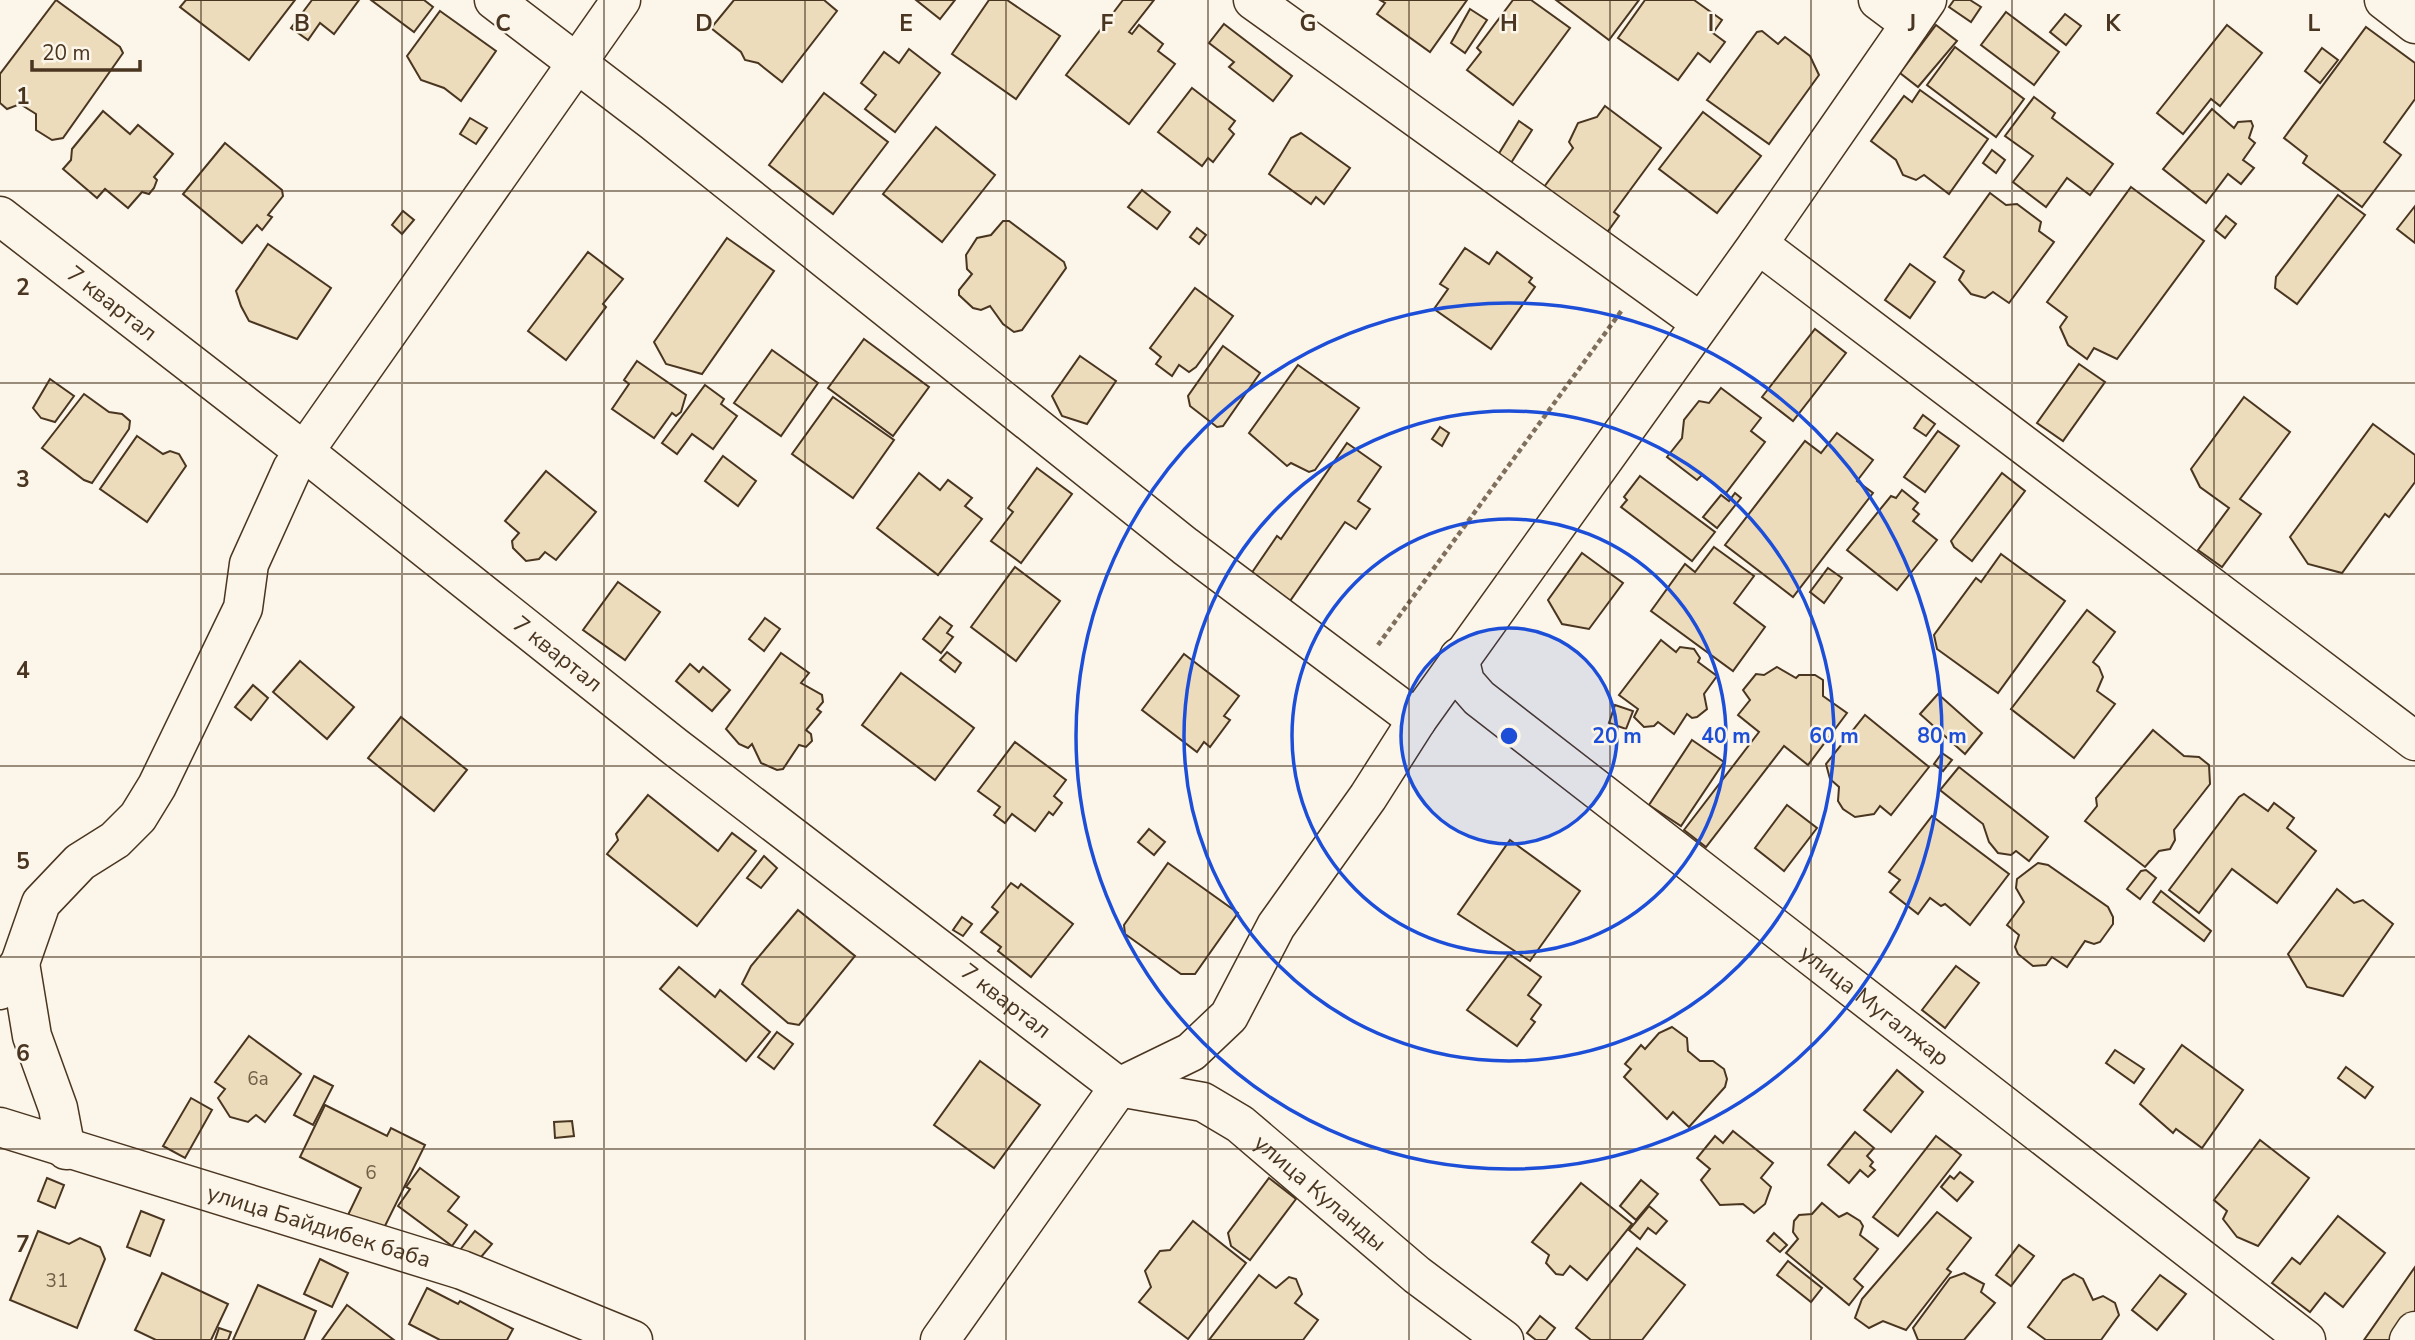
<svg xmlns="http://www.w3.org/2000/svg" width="2415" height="1340" viewBox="0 0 2415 1340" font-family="'Nunito Sans',sans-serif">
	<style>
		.building { fill: #ecdcbc; stroke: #4a3520; stroke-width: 2 }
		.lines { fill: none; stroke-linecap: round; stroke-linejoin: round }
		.minor-casing { stroke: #4a3520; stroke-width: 41 }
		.path { stroke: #7f6f5c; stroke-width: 4.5; stroke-dasharray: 5 3.5; stroke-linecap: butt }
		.minor { stroke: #fbf6e9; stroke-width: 38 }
		.grid { fill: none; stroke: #4a3520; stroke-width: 2; stroke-opacity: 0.55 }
		.ring { fill: none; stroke: #1d4ed8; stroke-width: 3.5 }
		.labels { text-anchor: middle; stroke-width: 5; stroke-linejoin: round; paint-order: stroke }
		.number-label { font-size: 19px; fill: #725f47 }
		.street-label { font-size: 23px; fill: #4a3520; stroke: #fbf6e9 }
		.grid-label { font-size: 23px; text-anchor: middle; font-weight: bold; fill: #4a3520; stroke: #fbf6e9; stroke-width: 5; stroke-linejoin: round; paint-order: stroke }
		.centre { fill: #1d4ed8; stroke: #fbf6e9; stroke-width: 3.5 }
		.ring-label { font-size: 21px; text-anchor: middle; font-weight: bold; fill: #1d4ed8; stroke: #fbf6e9; stroke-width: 5; stroke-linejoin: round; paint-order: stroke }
	</style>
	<rect width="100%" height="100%" fill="#fbf6e9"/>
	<g class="building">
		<polygon points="56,0 120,47 123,53 63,138 52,140 36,130 36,114 20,104 7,109 0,103 0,74"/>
		<polygon points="186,0 295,0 249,60 180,7"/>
		<polygon points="312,0 359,0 334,34 320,23 308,40 291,28"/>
		<polygon points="371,0 424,0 433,7 414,32"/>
		<polygon points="734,0 824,0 837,11 782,82 758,63 745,60 741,52 711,28"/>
		<polygon points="916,0 955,0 940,19"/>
		<polygon points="989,0 1007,0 1060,36 1016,99 952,54"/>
		<polygon points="1123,0 1154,0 1129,32 1132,34 1139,25 1163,44 1158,51 1175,64 1129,124 1066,75"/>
		<polygon points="1380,0 1467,0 1430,52 1377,14 1385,3"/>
		<polygon points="1513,0 1531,0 1570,28 1513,105 1467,70 1481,52 1477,48"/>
		<polygon points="1556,0 1639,0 1609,40"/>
		<polygon points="1645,0 1694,0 1722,20 1713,33 1725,42 1710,62 1698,53 1678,80 1618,38"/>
		<polygon points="1954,0 1970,0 1981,7 1971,22 1949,7"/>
		<polygon points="1470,9 1487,20 1465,53 1451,43"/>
		<polygon points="440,11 496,51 461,101 444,88 421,80 407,56"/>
		<polygon points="2006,12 2059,52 2034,85 1981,45"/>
		<polygon points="2065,14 2081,26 2066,45 2050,32"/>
		<polygon points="1224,24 1292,76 1273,101 1229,67 1234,62 1209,43"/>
		<polygon points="1936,25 1957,41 1918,87 1900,73"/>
		<polygon points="2227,25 2262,53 2220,106 2211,99 2183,134 2157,113"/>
		<polygon points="2366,27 2415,63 2415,99 2384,142 2401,155 2362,207 2303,163 2307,156 2284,138"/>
		<polygon points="1762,31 1778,44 1785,37 1810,56 1819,75 1769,144 1707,100 1757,32"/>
		<polygon points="1955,47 2024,99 1996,137 1927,85"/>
		<polygon points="2322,48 2338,60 2320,83 2305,71"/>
		<polygon points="909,49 940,73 895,132 865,109 876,95 861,83 884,52 899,63"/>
		<polygon points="1192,88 1235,121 1229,129 1234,134 1213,162 1208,158 1202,166 1158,132"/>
		<polygon points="1920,90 1988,139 1949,194 1924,175 1916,180 1903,175 1896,160 1871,141 1904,96 1912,102"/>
		<polygon points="824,93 888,142 833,214 769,165"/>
		<polygon points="2034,97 2055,113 2052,118 2113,164 2090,195 2067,178 2046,207 2013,182 2033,156 2005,136"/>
		<polygon points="1605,106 1661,148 1614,212 1619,216 1603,238 1541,191 1573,148 1569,142 1578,123 1597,117"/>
		<polygon points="2212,109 2234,128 2238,122 2251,121 2253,126 2249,138 2255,143 2243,160 2254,168 2241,184 2228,174 2206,203 2163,169"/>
		<polygon points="103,111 130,134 138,125 173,154 154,177 157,180 154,188 149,194 142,192 128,208 105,189 97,198 63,169 71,160 72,149"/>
		<polygon points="1703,112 1761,156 1717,213 1659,169"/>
		<polygon points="470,118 487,128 476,144 460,134"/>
		<polygon points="1519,121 1532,130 1511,163 1498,155"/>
		<polygon points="936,127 995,175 942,242 883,194"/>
		<polygon points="1301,133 1350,168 1324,204 1316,197 1311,204 1269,174 1291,138"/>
		<polygon points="225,143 282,190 283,196 268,215 272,217 262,230 257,225 242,243 183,194"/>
		<polygon points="1992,150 2005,160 1996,173 1983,163"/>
		<polygon points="2131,187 2204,241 2117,359 2094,348 2087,359 2068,345 2060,327 2067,317 2047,302"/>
		<polygon points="1142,190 1170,212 1157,229 1128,207"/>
		<polygon points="1990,193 2006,205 2017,204 2041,222 2039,231 2054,242 2009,303 1993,292 1985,298 1971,294 1959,280 1964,271 1944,257"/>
		<polygon points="2338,195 2365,215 2297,304 2275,288 2276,277"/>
		<polygon points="2415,206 2415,243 2397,229"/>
		<polygon points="403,211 414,220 402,234 392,225"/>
		<polygon points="2226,216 2236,224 2225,238 2215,230"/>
		<polygon points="1003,221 1009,221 1064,262 1066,268 1022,330 1014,332 1003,324 990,306 981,310 973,308 959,295 959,290 972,274 967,269 966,255 977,238 991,235"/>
		<polygon points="1197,228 1206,235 1199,244 1190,237"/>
		<polygon points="727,238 774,271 702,374 666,364 654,342"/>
		<polygon points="268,244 331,288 297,339 249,321 241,306 236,291"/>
		<polygon points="1465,248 1489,264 1497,252 1532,278 1529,282 1535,287 1491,349 1434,309 1448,289 1440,284"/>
		<polygon points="588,252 623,279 603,304 606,307 566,360 528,331"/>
		<polygon points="1910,264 1935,282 1910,318 1885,300"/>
		<polygon points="1195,288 1233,316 1196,367 1189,372 1179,365 1172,376 1156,364 1161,357 1150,348"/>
		<polygon points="1815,329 1846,353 1793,421 1762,397"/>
		<polygon points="864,339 929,387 893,436 828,388"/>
		<polygon points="1223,346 1260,373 1223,426 1217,427 1190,406 1188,396"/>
		<polygon points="772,350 818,383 781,436 734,403"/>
		<polygon points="1080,356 1116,381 1087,424 1062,416 1052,396"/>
		<polygon points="637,361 686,395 681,412 676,416 672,413 654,438 612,409 629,384 624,380"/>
		<polygon points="2079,364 2105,382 2063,441 2037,423"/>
		<polygon points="1298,365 1359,408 1315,470 1309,472 1291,463 1287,466 1249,433"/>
		<polygon points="50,379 74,396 55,422 41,418 33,408"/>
		<polygon points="705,385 724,399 721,404 737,416 713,449 692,434 677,454 662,443"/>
		<polygon points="1721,388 1761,418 1751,431 1765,442 1726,493 1702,475 1697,480 1667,457 1682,438 1684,420 1699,401 1709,403"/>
		<polygon points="84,394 109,412 122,414 130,421 129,429 92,483 84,480 42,448"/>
		<polygon points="833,397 894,440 853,498 792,454"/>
		<polygon points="2244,397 2290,432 2240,499 2261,514 2222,567 2198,550 2229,508 2200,487 2191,469"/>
		<polygon points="1923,415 1935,424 1926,436 1914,428"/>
		<polygon points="2373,424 2415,455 2415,482 2389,517 2385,514 2342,573 2308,564 2290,537"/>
		<polygon points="1440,427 1449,433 1442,446 1432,439"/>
		<polygon points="1938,431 1959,446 1925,492 1904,477"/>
		<polygon points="1837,433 1873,460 1857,481 1873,493 1793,597 1725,545 1805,441 1821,453"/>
		<polygon points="137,436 163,454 170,451 179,454 186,466 147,522 100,489"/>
		<polygon points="1347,443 1381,467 1358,501 1370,509 1356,529 1345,522 1290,601 1251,574 1277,536 1281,539"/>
		<polygon points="723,456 756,481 738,506 705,481"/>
		<polygon points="1037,468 1072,494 1021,563 991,541 1013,512 1008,508"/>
		<polygon points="546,471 596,512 556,560 545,552 539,559 526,561 513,548 512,541 519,533 505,521"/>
		<polygon points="919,473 940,490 948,480 972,498 965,506 982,519 938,575 877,528"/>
		<polygon points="2002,473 2025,491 1972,561 1954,547 1951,541"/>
		<polygon points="1640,476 1715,532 1692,561 1621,507 1627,500 1624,497"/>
		<polygon points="1902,490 1918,503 1913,509 1919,514 1913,521 1937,540 1897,590 1847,550 1891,496 1896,498"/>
		<polygon points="1735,493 1741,498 1717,528 1703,517 1721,495 1729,501"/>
		<polygon points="1714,547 1754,576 1734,603 1765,627 1733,671 1651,611 1685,564 1695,572"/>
		<polygon points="1582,553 1623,583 1589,629 1562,624 1548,600"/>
		<polygon points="2001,554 2065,601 1998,693 1937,649 1934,635 1976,578 1981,582"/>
		<polygon points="1015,567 1060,601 1016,661 971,627"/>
		<polygon points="1828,568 1842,578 1824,603 1810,592"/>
		<polygon points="618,582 660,612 625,660 583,630"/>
		<polygon points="2087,610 2115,632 2093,662 2099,667 2103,677 2097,691 2115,704 2074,758 2011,709"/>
		<polygon points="940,617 952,626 947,633 953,637 941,653 923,639"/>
		<polygon points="765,618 780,629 764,651 749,639"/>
		<polygon points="1661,640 1676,652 1680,647 1694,649 1700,658 1698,662 1717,676 1704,694 1707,709 1697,717 1692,718 1687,714 1674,734 1658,722 1654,726 1644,727 1634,717 1638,709 1619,695"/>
		<polygon points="947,652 961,663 955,672 940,660"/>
		<polygon points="781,653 809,673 801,683 822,695 823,702 817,709 821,712 806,730 811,734 812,741 806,747 799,745 783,769 777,770 761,763 752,744 748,748 739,744 726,729"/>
		<polygon points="1184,654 1239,696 1224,716 1230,720 1210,747 1204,742 1197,752 1142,710"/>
		<polygon points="300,661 354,707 327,739 273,692"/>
		<polygon points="690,664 699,672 703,667 730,690 712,711 676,681"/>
		<polygon points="1777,667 1796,678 1799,675 1815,675 1823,680 1823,696 1847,713 1808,765 1784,746 1706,847 1684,830 1759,732 1738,715 1750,700 1743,690 1756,674 1764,675"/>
		<polygon points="901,673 974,728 935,780 862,725"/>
		<polygon points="253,685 268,698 251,720 235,707"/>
		<polygon points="1938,694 1982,733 1965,754 1920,714"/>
		<polygon points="1615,705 1633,711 1626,729 1609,723"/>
		<polygon points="1865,715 1929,767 1891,815 1880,806 1874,814 1855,817 1843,809 1838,801 1839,787 1830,779 1826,764"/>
		<polygon points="401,717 467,770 434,811 368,758"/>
		<polygon points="2153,730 2184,756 2199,757 2209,765 2210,784 2174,830 2175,840 2170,849 2159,851 2145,867 2085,821 2097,806 2096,798"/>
		<polygon points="1692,740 1724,762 1681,826 1649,805"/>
		<polygon points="1015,742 1066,780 1054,796 1062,803 1053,815 1049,812 1035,831 1012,814 1005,823 994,815 1000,807 978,791"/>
		<polygon points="1942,753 1952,760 1943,771 1934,764"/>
		<polygon points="1959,767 2048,837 2029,861 2016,851 2011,855 1998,853 1989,842 1983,824 1940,790"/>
		<polygon points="2244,794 2268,811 2274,803 2294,818 2287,828 2316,851 2277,903 2232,869 2199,913 2169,890 2239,797"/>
		<polygon points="648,795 718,851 732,833 756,851 697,926 607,854 618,840 616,834"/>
		<polygon points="1787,805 1817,828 1784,871 1755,848"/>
		<polygon points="1932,816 2009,874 1970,925 1945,904 1941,906 1930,898 1918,914 1890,892 1900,880 1889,872"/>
		<polygon points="1149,829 1165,842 1154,855 1138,842"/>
		<polygon points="1510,840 1580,891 1530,961 1458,914"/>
		<polygon points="764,856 777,868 761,888 747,878"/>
		<polygon points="1168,863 1238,913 1195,974 1181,974 1125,934 1124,925"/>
		<polygon points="2038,863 2048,865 2108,907 2113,917 2113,924 2100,942 2094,944 2085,941 2067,967 2052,957 2046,965 2033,966 2018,954 2015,947 2019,935 2007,925 2024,902 2016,888 2017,879"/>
		<polygon points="2146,870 2156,878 2140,899 2127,889 2141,871"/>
		<polygon points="1011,883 1018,888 1021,884 1073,924 1031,977 998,951 1001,947 981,932 998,912 992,907"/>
		<polygon points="2337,889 2354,903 2363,900 2393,924 2343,996 2307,987 2288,954"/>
		<polygon points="2161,891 2211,931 2204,941 2153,902"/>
		<polygon points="798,910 855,956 799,1025 788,1023 742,984 751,966"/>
		<polygon points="962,917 972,924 963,936 953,930"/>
		<polygon points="1509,954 1541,977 1528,995 1541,1005 1531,1019 1535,1022 1517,1046 1467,1010"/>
		<polygon points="1956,966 1979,983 1945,1028 1922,1010"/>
		<polygon points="679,967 715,997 720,990 770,1032 746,1061 660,989"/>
		<polygon points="1672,1027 1687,1038 1688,1051 1700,1061 1713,1061 1724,1069 1727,1079 1725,1087 1689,1127 1673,1112 1667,1119 1624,1077 1631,1069 1625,1064 1641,1045 1645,1049 1659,1033"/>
		<polygon points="777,1032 793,1044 774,1069 758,1057"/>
		<polygon points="249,1036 301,1074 265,1122 256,1115 248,1122 230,1117 218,1098 225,1089 215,1082"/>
		<polygon points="2182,1045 2243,1090 2202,1148 2176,1129 2173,1133 2140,1104"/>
		<polygon points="2115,1050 2144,1069 2134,1083 2106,1063"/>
		<polygon points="980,1061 1040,1105 994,1168 934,1125"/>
		<polygon points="2346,1067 2373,1087 2365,1098 2338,1078"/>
		<polygon points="1897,1070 1923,1092 1891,1132 1864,1110"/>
		<polygon points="314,1076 333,1086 313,1125 294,1115"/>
		<polygon points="191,1098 212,1110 185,1158 163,1146"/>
		<polygon points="325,1105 387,1136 391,1128 425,1145 382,1232 348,1215 361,1188 300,1157"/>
		<polygon points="572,1121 574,1136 555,1138 554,1122"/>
		<polygon points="1733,1131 1773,1163 1761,1178 1771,1187 1765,1204 1754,1213 1743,1204 1720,1205 1701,1180 1710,1169 1697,1158 1715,1136 1723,1143"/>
		<polygon points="1855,1132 1874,1148 1867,1156 1873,1162 1870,1166 1875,1170 1868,1177 1860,1170 1849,1183 1828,1165"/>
		<polygon points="1936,1136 1961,1155 1898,1236 1873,1217"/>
		<polygon points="2260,1140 2309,1178 2258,1246 2237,1237 2223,1219 2227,1211 2214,1200"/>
		<polygon points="420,1168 459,1197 448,1211 467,1225 452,1246 398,1206 410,1189 406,1187"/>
		<polygon points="1960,1172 1973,1182 1957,1201 1941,1187 1950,1176 1954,1179"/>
		<polygon points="47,1178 64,1185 55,1208 38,1201"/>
		<polygon points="1269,1178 1296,1199 1250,1260 1231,1246 1228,1233"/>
		<polygon points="1641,1180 1658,1194 1636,1220 1620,1206"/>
		<polygon points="1581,1183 1632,1224 1587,1280 1570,1266 1563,1275 1556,1274 1546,1263 1549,1255 1532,1242"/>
		<polygon points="1822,1203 1839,1217 1847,1213 1860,1221 1863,1226 1860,1235 1878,1249 1854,1279 1863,1287 1849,1305 1786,1253 1798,1239 1793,1232 1794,1221 1799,1215 1812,1214"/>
		<polygon points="1649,1206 1667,1221 1656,1234 1648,1228 1640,1239 1629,1230"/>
		<polygon points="141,1211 164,1220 150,1256 127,1247"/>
		<polygon points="1937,1212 1971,1238 1947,1269 1951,1272 1906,1330 1883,1321 1869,1328 1855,1318 1862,1299"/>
		<polygon points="2338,1216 2385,1253 2343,1307 2325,1293 2310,1312 2272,1283 2292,1258 2300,1264"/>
		<polygon points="1193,1221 1246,1263 1188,1339 1139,1302 1151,1287 1145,1271 1160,1251 1170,1250"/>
		<polygon points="38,1231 69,1244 80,1238 100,1247 105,1259 77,1328 10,1300"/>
		<polygon points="475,1231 492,1244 476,1263 460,1250"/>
		<polygon points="1774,1233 1787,1245 1780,1252 1767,1241"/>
		<polygon points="2019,1245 2034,1256 2011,1286 1996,1275"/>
		<polygon points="1637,1248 1685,1285 1642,1340 1591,1340 1576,1328"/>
		<polygon points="320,1259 348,1273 332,1307 304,1294"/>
		<polygon points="1788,1261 1822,1288 1811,1302 1777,1275"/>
		<polygon points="2415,1267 2415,1321 2402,1340 2364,1340"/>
		<polygon points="162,1273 228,1304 211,1340 156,1340 135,1330"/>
		<polygon points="1964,1273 1984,1284 1981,1292 1995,1303 1964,1340 1918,1340 1913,1328 1950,1278"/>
		<polygon points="2074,1274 2083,1279 2093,1300 2103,1296 2115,1303 2119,1315 2101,1340 2046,1340 2028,1327 2063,1280"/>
		<polygon points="1259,1275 1276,1288 1289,1277 1296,1279 1302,1294 1295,1303 1318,1320 1303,1340 1209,1340"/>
		<polygon points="2160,1275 2186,1294 2157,1330 2132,1310"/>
		<polygon points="258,1285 316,1311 304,1340 233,1340"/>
		<polygon points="427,1288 458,1304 460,1301 513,1329 507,1340 440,1340 409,1324"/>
		<polygon points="347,1305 394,1340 322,1340"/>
		<polygon points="1540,1316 1555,1328 1546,1340 1536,1340 1527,1333"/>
		<polygon points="219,1328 231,1332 228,1340 215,1340"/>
	</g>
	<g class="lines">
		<g class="minor-casing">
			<g id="minor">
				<polyline points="494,0 654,122 1185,546 1417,720 1758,244 1927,0"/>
				<polyline points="1253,0 1700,322"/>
				<polyline points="1878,0 1910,24"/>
				<polyline points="2384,0 2415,24"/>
				<path id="s1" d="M0,216l306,237 368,293 445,341 84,15 37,22 177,151 87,65"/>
				<polyline points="1758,244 2415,741"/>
				<path id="s2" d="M1459,657l6,25 14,16 827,642"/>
				<polyline points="20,963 32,1036 58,1108 66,1150"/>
				<polyline points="0,990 20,963 41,903 80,862 115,840 138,817 157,786 243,608 249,564 292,469 621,0"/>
				<path id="s3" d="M0,1127l462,143 171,70"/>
				<polyline points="940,1340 1119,1087 1191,1052 1229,1016 1276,926 1368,797 1417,720"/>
				<polyline points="2409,1340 2415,1331"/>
			</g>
		</g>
		<polyline class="path" points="1378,645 1622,310"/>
		<use href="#minor" class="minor"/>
	</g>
	<path class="grid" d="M201,0v1340M402,0v1340M604,0v1340M805,0v1340M1006,0v1340M1208,0v1340M1409,0v1340M1610,0v1340M1811,0v1340M2012,0v1340M2214,0v1340M0,191h2415M0,383h2415M0,574h2415M0,766h2415M0,957h2415M0,1149h2415"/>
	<circle cx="1509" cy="736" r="108" fill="#1d4ed8" fill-opacity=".12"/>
	<g class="ring">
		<circle cx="1509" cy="736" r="108"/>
		<circle cx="1509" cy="736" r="217"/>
		<circle cx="1509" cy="736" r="325"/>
		<circle cx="1509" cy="736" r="433"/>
	</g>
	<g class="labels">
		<g class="number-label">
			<text x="258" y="1085">6а</text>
			<text x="371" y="1179">6</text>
			<text x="57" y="1287">31</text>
		</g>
		<g class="street-label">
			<text dy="8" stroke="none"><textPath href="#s1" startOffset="142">7 квартал</textPath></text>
			<text dy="8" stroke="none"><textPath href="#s1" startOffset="709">7 квартал</textPath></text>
			<text dy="8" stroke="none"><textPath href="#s1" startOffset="1276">7 квартал</textPath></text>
			<text dy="8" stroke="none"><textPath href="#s2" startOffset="548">улица Мугалжар</textPath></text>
			<text dy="8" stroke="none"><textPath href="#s1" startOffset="1652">улица Куланды</textPath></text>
			<text dy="8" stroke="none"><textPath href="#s3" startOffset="334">улица Байдибек баба</textPath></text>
		</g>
	</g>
	<g class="grid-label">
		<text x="302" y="31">B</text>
		<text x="503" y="31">C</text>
		<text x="704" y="31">D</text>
		<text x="906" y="31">E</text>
		<text x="1107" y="31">F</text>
		<text x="1308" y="31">G</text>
		<text x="1509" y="31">H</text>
		<text x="1711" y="31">I</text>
		<text x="1912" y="31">J</text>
		<text x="2113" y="31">K</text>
		<text x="2314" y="31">L</text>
		<text x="23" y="104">1</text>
		<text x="23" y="295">2</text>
		<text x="23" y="487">3</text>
		<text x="23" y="678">4</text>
		<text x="23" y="869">5</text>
		<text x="23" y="1061">6</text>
		<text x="23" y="1252">7</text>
	</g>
	<circle cx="1509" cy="736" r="10" class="centre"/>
	<g class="ring-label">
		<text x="1617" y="743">20 m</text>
		<text x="1726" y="743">40 m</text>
		<text x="1834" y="743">60 m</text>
		<text x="1942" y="743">80 m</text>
	</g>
	<path d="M32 60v10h108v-10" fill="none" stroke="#4a3520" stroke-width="3.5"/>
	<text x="42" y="60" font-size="21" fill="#4a3520" stroke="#fbf6e9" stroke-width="5" paint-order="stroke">20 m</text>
</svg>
